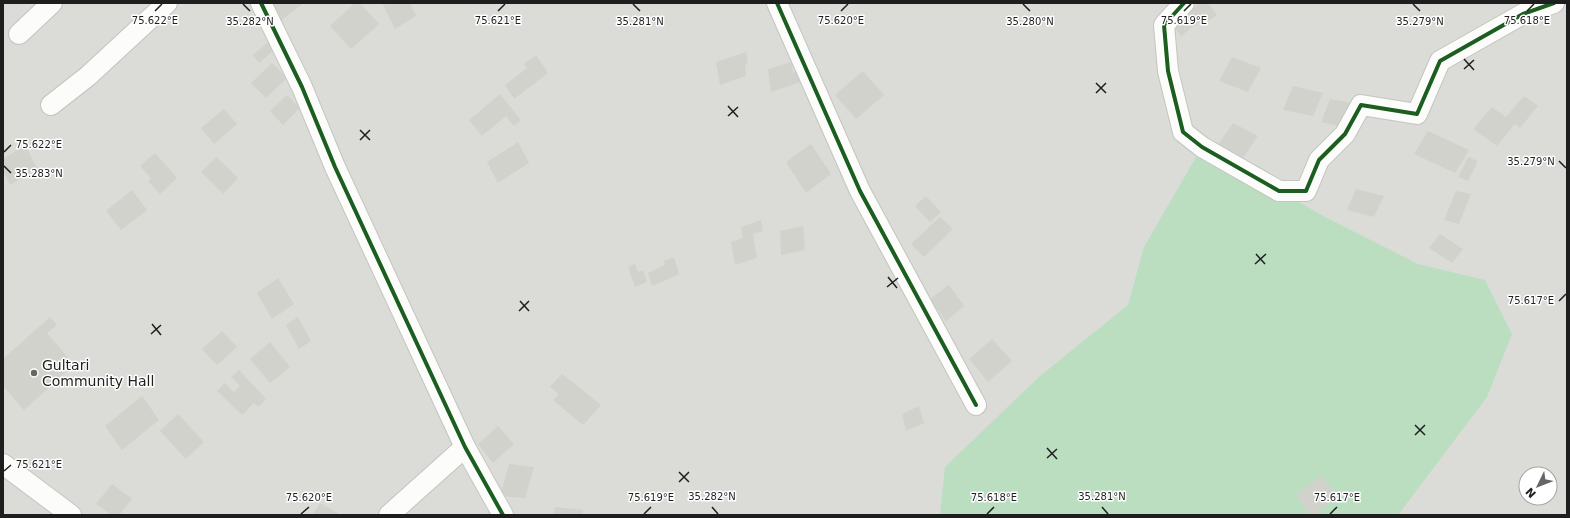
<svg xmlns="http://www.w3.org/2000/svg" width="1570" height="518" viewBox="0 0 1570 518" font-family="'DejaVu Sans',sans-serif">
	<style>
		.residential { fill: #dbdbd7; fill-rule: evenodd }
		.forest { fill: #bbdec1 }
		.building { fill: #d2d2cd }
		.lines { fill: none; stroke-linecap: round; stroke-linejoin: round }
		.street-casing { stroke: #c4c5c2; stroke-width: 22 }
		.street { stroke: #fcfcfb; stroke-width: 20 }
		.cycleway-casing { stroke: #fff; stroke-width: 6 }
		.cycleway { stroke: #1b5e20; stroke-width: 4 }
		.ticks { fill: none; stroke: #1e1e1e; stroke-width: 1.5 }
		.poi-dot { fill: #666664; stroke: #fff; stroke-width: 1.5 }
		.labels { text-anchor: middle; stroke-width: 3; stroke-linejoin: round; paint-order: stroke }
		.poi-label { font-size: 14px; fill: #1e1e1e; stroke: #fff; text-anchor: start }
		.ticks-label { font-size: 10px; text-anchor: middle; fill: #1e1e1e; stroke: #fff; stroke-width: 3; stroke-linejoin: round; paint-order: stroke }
	</style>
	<rect width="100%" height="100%" fill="#ebece6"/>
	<path class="residential" d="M3,3h1564v512h-1564zM1526,474h24v24h-24z"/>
	<polygon class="forest" points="1202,147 1325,217 1418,264 1485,280 1512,334 1487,397 1398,515 940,515 945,467 1040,376 1128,305 1144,247"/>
	<g class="building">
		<polygon points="275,3 304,3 279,22 269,8"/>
		<polygon points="355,3 360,3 379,24 351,49 330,26"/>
		<polygon points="382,3 410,3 416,16 395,29"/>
		<polygon points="1199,3 1208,3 1217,15 1207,22 1204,18 1181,36 1172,24"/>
		<polygon points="269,41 275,49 259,63 253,55"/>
		<polygon points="746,52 748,63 745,64 746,76 720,85 716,62"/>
		<polygon points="536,55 548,73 514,99 505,85 527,68 524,64"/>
		<polygon points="1232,57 1261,68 1248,92 1219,81"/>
		<polygon points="791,62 793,73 802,70 804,81 771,92 768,69"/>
		<polygon points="272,63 287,78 266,98 251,83"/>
		<polygon points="863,71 884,95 856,119 835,95"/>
		<polygon points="1293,86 1323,93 1313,116 1283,110"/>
		<polygon points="500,94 521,120 514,126 506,116 482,136 469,120"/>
		<polygon points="287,95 300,108 283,125 270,111"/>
		<polygon points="1524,96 1538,106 1520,128 1515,124 1497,146 1473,129 1492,107 1506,117"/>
		<polygon points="1330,99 1353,103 1343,127 1321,122"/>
		<polygon points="224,109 237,124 214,144 201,128"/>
		<polygon points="1233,123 1258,136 1243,158 1218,145"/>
		<polygon points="1428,131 1469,150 1455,173 1414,154"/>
		<polygon points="518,142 529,163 498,183 487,162"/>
		<polygon points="811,144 831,174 806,193 786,162"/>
		<polygon points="25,145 37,168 10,185 3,171 3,159"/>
		<polygon points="155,153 177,178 160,194 148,181 151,178 140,166"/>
		<polygon points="216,157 238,178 223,194 201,172"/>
		<polygon points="1468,157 1478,161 1468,181 1458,177"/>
		<polygon points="1356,189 1384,196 1374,217 1347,210"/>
		<polygon points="132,190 147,210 121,230 106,211"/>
		<polygon points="1456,191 1471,194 1459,224 1444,220"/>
		<polygon points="926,196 941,212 930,222 915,206"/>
		<polygon points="940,217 953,229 924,257 911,244"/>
		<polygon points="761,220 763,231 753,234 757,258 735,265 731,242 743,238 741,227"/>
		<polygon points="803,226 805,250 781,255 780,231"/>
		<polygon points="1440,234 1463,249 1452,263 1429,248"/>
		<polygon points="674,257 679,274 652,286 648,273 665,265 664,261"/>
		<polygon points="635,264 638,272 643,270 647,282 635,287 628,267"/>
		<polygon points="278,278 294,304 272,319 257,293"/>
		<polygon points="949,285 964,306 946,321 930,299"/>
		<polygon points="50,317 57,325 47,333 74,365 24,410 3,386 3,359"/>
		<polygon points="298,317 311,341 299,349 286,325"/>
		<polygon points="222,331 237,347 217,365 202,349"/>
		<polygon points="992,339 1012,361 988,382 969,359"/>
		<polygon points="270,342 290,367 270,383 250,359"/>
		<polygon points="239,370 266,399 258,407 254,403 242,415 217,391 225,383 234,392 240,386 231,377"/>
		<polygon points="562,374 601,405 583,425 553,400 559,394 550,387"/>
		<polygon points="142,396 159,420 122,450 105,426"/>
		<polygon points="919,406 924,423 906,431 902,414"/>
		<polygon points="178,414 204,442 186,459 160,431"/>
		<polygon points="498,426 514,444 493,463 478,444"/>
		<polygon points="509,464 534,467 525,498 500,496"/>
		<polygon points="1322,475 1337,497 1314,515 1310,515 1296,495"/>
		<polygon points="112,484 132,499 119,515 112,515 96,504"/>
		<polygon points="320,503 341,515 312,515"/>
		<polygon points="555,507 583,510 582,515 553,515"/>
	</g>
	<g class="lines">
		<g class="street-casing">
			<g id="street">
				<polyline points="261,3 302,87 335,167 465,447 503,515"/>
				<polyline points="777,3 860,191 976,405"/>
				<polyline points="1184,3 1164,25 1168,71 1183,132 1202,147 1279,191 1306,191 1319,160 1345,134 1361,105 1417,114 1440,61 1523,14 1554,3"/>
				<polyline points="19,34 52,3"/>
				<polyline points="51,105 88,76 167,3"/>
				<polyline points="3,464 71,515"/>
				<polyline points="389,515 465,447"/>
			</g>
		</g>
		<use href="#street" class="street"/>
		<g class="cycleway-casing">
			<g id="cycleway">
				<polyline points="261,3 302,87 335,167 465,447 503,515"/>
				<polyline points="777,3 860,191 976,405"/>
				<polyline points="1184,3 1164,25 1168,71 1183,132 1202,147 1279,191 1306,191 1319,160 1345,134 1361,105 1417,114 1440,61 1523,14 1554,3"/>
			</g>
		</g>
		<use href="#cycleway" class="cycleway"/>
	</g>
	<path class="ticks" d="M243,4l7,7M633,4l7,7M1023,4l7,7M1413,4l7,7M155,11l7,-7M498,11l7,-7M841,11l7,-7M1184,11l7,-7M1527,11l7,-7M1464,59l10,11M1464,69l10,-9M1096,83l10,10M1096,93l10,-10M728,106l10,11M728,116l10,-9M360,130l10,10M360,140l10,-10M4,152l7,-7M1559,161l7,7M4,166l7,7M1256,254l9,10M1255,264l11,-10M888,277l9,11M887,287l11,-9M520,301l9,10M1559,301l7,-7M519,311l10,-10M152,324l9,11M151,334l10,-9M1415,425l10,10M1415,435l10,-10M1047,448l10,11M1047,458l10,-9M4,471l7,-6M679,472l10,10M679,482l10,-10M712,507l6,7M1102,507l6,7M301,514l8,-7M644,514l7,-7M987,514l7,-7M1330,514l7,-7"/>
	<circle class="poi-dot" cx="34" cy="373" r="4"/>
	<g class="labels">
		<g class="poi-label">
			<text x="42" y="370">Gultari<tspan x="42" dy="16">Community Hall</tspan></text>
		</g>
	</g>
	<g class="ticks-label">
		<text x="155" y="24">75.622°E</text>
		<text x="498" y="24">75.621°E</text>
		<text x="841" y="24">75.620°E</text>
		<text x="1184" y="24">75.619°E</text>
		<text x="1527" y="24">75.618°E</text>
		<text x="250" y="25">35.282°N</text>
		<text x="1030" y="25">35.280°N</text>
		<text x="640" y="25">35.281°N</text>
		<text x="1420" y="25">35.279°N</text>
		<text x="39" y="148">75.622°E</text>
		<text x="1531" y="165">35.279°N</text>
		<text x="39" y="177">35.283°N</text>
		<text x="1531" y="304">75.617°E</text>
		<text x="39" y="468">75.621°E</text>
		<text x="712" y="500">35.282°N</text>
		<text x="1102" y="500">35.281°N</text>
		<text x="309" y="501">75.620°E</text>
		<text x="651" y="501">75.619°E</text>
		<text x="994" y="501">75.618°E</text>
		<text x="1337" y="501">75.617°E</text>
	</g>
	<rect width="1570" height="518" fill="none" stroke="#1e1e1e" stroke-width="8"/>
	<g transform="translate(1538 486) rotate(227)"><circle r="19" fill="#ffffff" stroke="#a5a5a5"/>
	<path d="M0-3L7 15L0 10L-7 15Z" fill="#666664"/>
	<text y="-6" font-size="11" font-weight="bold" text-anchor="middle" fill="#1e1e1e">N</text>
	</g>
</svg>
